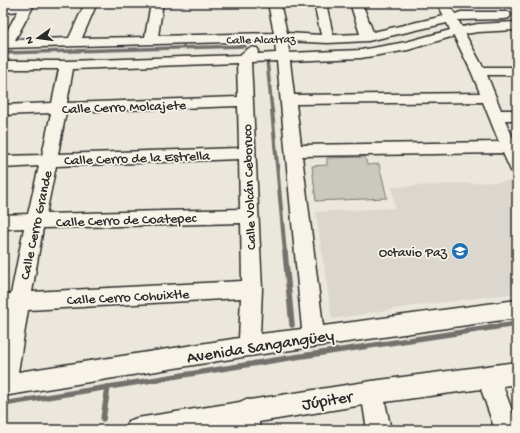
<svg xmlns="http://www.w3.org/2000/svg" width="520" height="433" viewBox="0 0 520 433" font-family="'Gochi Hand',sans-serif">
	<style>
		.built { fill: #dbd7ce }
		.green { fill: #cbc8bf; stroke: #7b7a75 }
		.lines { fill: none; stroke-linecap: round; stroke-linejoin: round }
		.stream-far2 { stroke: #72716c; stroke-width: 3.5 }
		.stream-far1 { stroke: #72716c; stroke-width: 4 }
		.stream { stroke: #72716c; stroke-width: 5.5 }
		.minor-casing { stroke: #2b2b2b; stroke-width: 3 }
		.minor { fill: #f7f3e8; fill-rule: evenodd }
		.labels { text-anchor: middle; stroke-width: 3.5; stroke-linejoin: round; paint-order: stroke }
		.far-street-label { font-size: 12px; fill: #2b2b2b; stroke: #f7f3e8 }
		.street-label { font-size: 14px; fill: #2b2b2b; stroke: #f7f3e8 }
		.poi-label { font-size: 14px; fill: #2b2b2b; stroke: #f7f3e8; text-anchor: end }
		.near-street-label { font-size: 17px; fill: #2b2b2b; stroke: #f7f3e8 }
	</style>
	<rect width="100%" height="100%" fill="#ebe7dd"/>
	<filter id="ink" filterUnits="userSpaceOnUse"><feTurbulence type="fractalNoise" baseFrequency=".025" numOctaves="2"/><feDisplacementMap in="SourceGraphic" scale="8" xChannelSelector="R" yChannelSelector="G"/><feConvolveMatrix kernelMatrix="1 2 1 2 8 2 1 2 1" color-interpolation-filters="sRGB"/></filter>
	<g filter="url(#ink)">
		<polygon class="built" points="514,181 517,188 517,293 414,306 332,319 316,212 395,208 392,187"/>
		<polygon class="green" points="365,157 367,165 379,164 387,198 316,201 312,166 327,165 327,158"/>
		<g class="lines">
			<g class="stream-far2">
				<polyline points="3,53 245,46"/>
				<polyline points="267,60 272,111"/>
			</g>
			<polyline class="stream-far1" points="272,110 285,253"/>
			<g class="stream">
				<polyline points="285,252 292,325"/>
				<polyline points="3,404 295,357 517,324"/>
				<polyline points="103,419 108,387"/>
			</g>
			<g class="minor-casing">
				<g id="minor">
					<path d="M23,3h12l-20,37 54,-2 16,-35h12l-15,35 63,-1 6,-34h12l-5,33 116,-3 -6,-30h12l7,30 34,2 -7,-32h12l7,32 27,-1 -10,-31h12l11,29 71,-16 -7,-13h12l6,11 6,-2h48l2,3 -2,3 -4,1 -47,1 4,7 16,-3 39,-2v8l-39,2 -13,2 18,33h34v8h-30l14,35h16v10h-12l12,27v26l-6,-2 -8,-18 -201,3 21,170 194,-26v18l-268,38 -246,40v-62l4,-22h-4v-18h8l13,-66 -21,1v-14l25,-1 11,-48 -36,2v-12l39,-1 9,-42 -48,2v-10l49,-2 7,-34h-56v-8h64l173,-6c6,-5 9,-9 17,-7l2,3 -2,3 19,-1 -1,-12 -272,7v-10l15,-27 -15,2v-8zM447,23l3,7 -44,12 -45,8 -72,3 -1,-12 40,2 40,-2zM454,36l17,35 9,22 -186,2 -4,-34 71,-3 47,-8zM277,61l25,268 -42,5 2,-45 -11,-227zM237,63l1,34 -171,6 6,-34zM483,102l16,40 -198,3 -5,-41zM238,106l1,42 -181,6 8,-42zM239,159l1,50 -194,5 10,-48zM241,223l1,58 -210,11 11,-64zM241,298l-2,40 -221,34 10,-62z"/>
					<polygon points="517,362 517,384 503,386 517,424 517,430 495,430 481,389 385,402 391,430 367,430 363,405 259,422 259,430 235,430 235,426 210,430 125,430 128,421 137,418 240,402 246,399 249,400 372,381"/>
				</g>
			</g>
			<use href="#minor" class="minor"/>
		</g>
	</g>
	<defs>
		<g id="school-disc" transform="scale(0.9)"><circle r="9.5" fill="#1f6fb2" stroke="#f7f3e8"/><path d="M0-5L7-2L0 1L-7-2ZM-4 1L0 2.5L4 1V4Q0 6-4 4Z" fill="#fff"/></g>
	</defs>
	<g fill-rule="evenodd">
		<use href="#school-disc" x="460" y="251"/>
	</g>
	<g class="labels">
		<g class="far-street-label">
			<text transform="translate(261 39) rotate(-1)" y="4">Calle Alcatraz</text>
		</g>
		<g class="street-label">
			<text transform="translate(124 106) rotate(-2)" y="5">Calle Cerro Molcajete</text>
			<text transform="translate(137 157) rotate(-2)" y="5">Calle Cerro de la Estrella</text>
			<text transform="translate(248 187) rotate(-92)" y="5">Calle Volcán Ceboruco</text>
			<text transform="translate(126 219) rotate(-2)" y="5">Calle Cerro de Coatepec</text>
			<text transform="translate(35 225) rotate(-78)" y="5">Calle Cerro Grande</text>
			<text transform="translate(128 296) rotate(-3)" y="5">Calle Cerro Cohuixtle</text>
		</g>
		<g class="poi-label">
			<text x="447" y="256">Octavio Paz</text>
		</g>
		<g class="near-street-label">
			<text transform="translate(260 345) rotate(-9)" y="6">Avenida Sangangüey</text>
			<text transform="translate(327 399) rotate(-9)" y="6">Júpiter</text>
		</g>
	</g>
	<rect width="520" height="433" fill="none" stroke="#f7f3e8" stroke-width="16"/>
	<rect x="8" y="8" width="504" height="417" fill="none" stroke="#2b2b2b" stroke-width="1.5" filter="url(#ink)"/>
	<g transform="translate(38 38) rotate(256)" stroke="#f7f3e8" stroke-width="3" paint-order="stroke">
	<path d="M0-3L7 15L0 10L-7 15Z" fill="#2b2b2b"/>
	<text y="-6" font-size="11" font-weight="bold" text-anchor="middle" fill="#2b2b2b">N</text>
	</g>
</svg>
